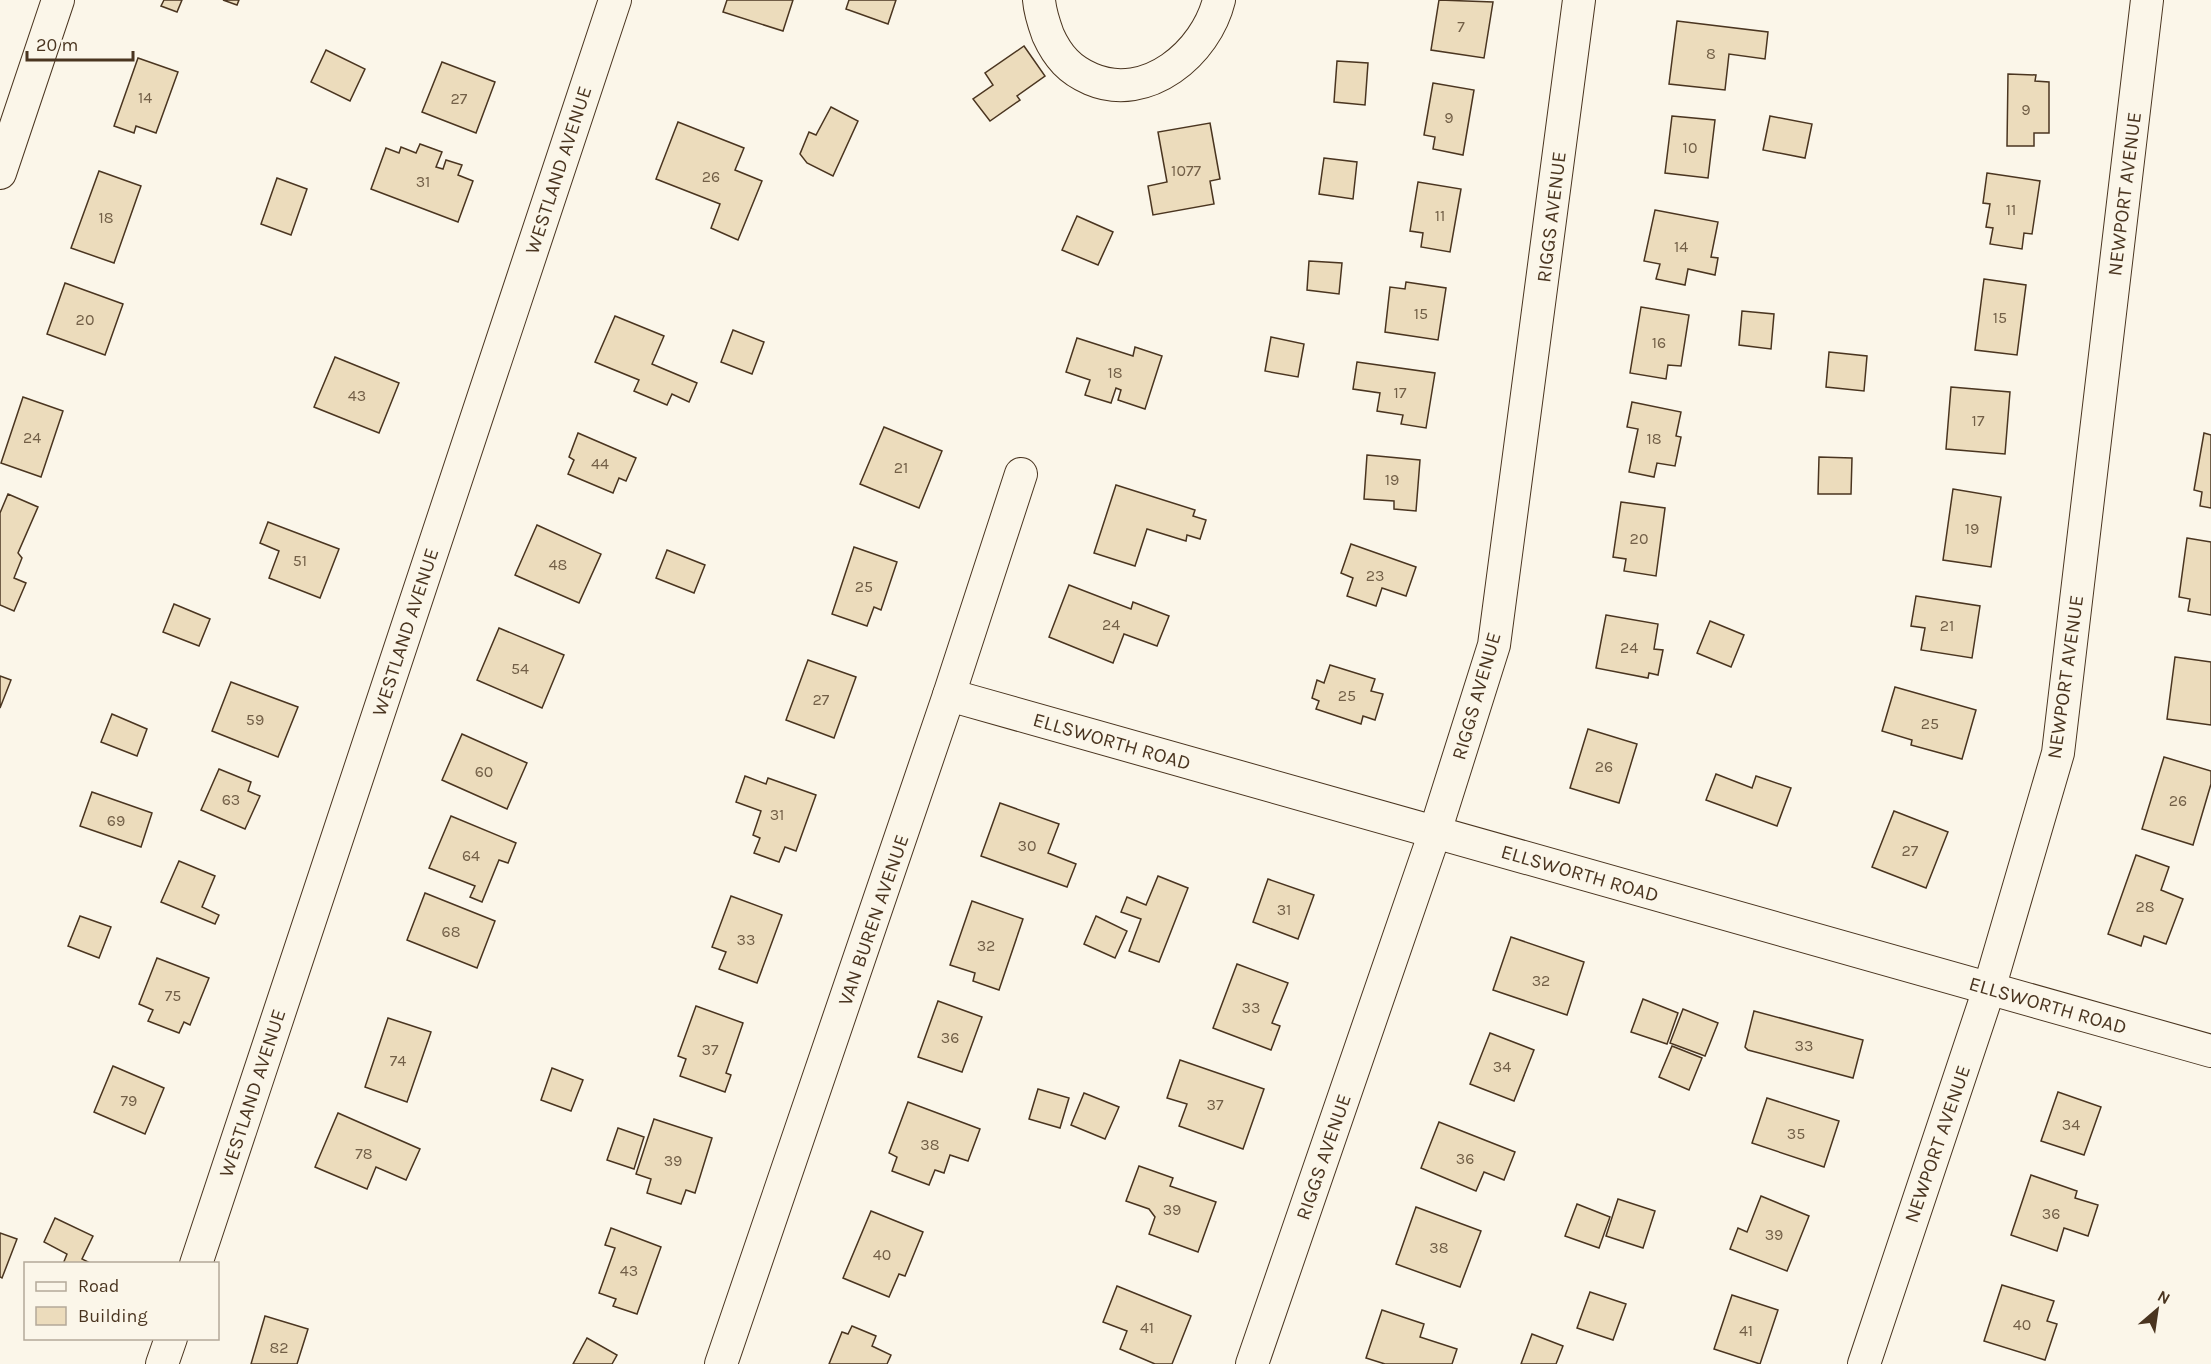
<svg xmlns="http://www.w3.org/2000/svg" width="2211" height="1364" viewBox="0 0 2211 1364" font-family="Karla,sans-serif">
	<style>
		.building { fill: #ecdcbc; stroke: #4a3520; stroke-width: 1.5 }
		.lines { fill: none; stroke-linecap: round; stroke-linejoin: round }
		.street-casing { stroke: #4a3520; stroke-width: 34 }
		.street { stroke: #fbf6e9; stroke-width: 32 }
		.labels { text-anchor: middle; stroke-width: 4.5; stroke-linejoin: round; paint-order: stroke }
		.number-label { font-size: 16px; fill: #725f47 }
		.street-label { font-size: 20px; fill: #4a3520; stroke: #fbf6e9 }
	</style>
	<rect width="100%" height="100%" fill="#fbf6e9"/>
	<g class="building">
		<polygon points="164,0 182,0 177,12 161,6"/>
		<polygon points="223,0 239,0 237,5"/>
		<polygon points="727,0 793,0 783,31 723,12"/>
		<polygon points="849,0 896,0 888,24 846,9"/>
		<polygon points="1439,0 1493,2 1484,58 1431,50"/>
		<polygon points="1677,21 1768,32 1765,59 1729,54 1725,90 1669,84"/>
		<polygon points="1024,46 1045,76 1017,96 1020,100 990,121 973,99 993,85 985,73"/>
		<polygon points="326,50 365,69 350,101 311,82"/>
		<polygon points="138,58 178,72 156,133 136,126 134,133 114,126"/>
		<polygon points="1337,61 1368,63 1365,105 1334,102"/>
		<polygon points="442,62 495,82 476,133 422,112"/>
		<polygon points="2008,74 2036,75 2035,81 2049,82 2049,133 2034,133 2034,146 2007,146"/>
		<polygon points="1433,83 1474,90 1463,155 1433,149 1435,137 1424,135"/>
		<polygon points="831,107 858,121 833,176 807,163 800,154 809,132 816,135"/>
		<polygon points="1672,116 1715,120 1708,178 1665,173"/>
		<polygon points="1770,116 1812,124 1805,158 1763,150"/>
		<polygon points="678,122 744,148 735,170 762,181 738,240 711,228 720,204 656,179"/>
		<polygon points="1210,123 1220,179 1210,181 1214,204 1153,215 1148,186 1167,182 1158,132"/>
		<polygon points="420,144 442,152 436,167 443,169 446,160 462,165 458,175 473,181 458,222 371,189 386,148 399,153 401,147 416,153"/>
		<polygon points="1324,158 1357,162 1353,199 1319,194"/>
		<polygon points="99,171 141,186 114,263 71,248"/>
		<polygon points="1987,173 2040,181 2032,234 2024,233 2022,249 1990,244 1993,228 1986,227 1990,204 1983,203"/>
		<polygon points="277,178 307,189 291,235 261,224"/>
		<polygon points="1418,182 1461,189 1450,252 1421,247 1423,233 1410,231"/>
		<polygon points="1655,210 1718,222 1711,257 1718,258 1715,275 1688,269 1685,285 1656,279 1660,264 1644,261"/>
		<polygon points="1077,216 1113,232 1098,265 1062,250"/>
		<polygon points="1309,261 1342,263 1339,294 1307,290"/>
		<polygon points="1984,279 2026,285 2017,355 1975,350"/>
		<polygon points="1406,282 1446,288 1438,340 1385,332 1390,287 1405,289"/>
		<polygon points="65,283 123,304 105,355 47,334"/>
		<polygon points="1641,307 1689,315 1681,366 1668,365 1666,379 1630,373"/>
		<polygon points="1742,311 1774,314 1771,349 1739,345"/>
		<polygon points="615,316 664,336 652,364 697,383 689,402 672,394 667,405 634,391 639,380 595,362"/>
		<polygon points="733,330 764,342 752,374 721,362"/>
		<polygon points="1271,337 1304,344 1298,377 1265,371"/>
		<polygon points="1077,338 1133,356 1135,347 1162,356 1145,409 1118,400 1121,390 1116,388 1111,403 1085,395 1090,380 1066,372"/>
		<polygon points="1829,352 1867,356 1864,391 1826,387"/>
		<polygon points="335,357 399,383 379,433 314,407"/>
		<polygon points="1357,362 1435,373 1426,428 1401,424 1403,415 1377,411 1380,393 1353,389"/>
		<polygon points="1951,387 2010,392 2005,454 1946,449"/>
		<polygon points="23,397 63,411 41,477 1,463"/>
		<polygon points="1632,402 1681,412 1676,436 1681,437 1675,466 1657,463 1654,477 1629,472 1638,429 1627,427"/>
		<polygon points="884,427 942,451 919,508 860,484"/>
		<polygon points="578,433 636,458 626,481 619,478 613,493 568,474 574,460 569,457"/>
		<polygon points="2204,433 2211,435 2211,508 2200,506 2202,492 2194,490"/>
		<polygon points="1367,455 1420,460 1416,511 1394,509 1394,501 1364,499"/>
		<polygon points="1819,457 1852,458 1851,494 1818,494"/>
		<polygon points="1116,485 1195,510 1193,516 1206,520 1200,539 1187,535 1186,541 1147,529 1135,566 1094,553"/>
		<polygon points="1953,489 2001,497 1991,567 1943,560"/>
		<polygon points="8,494 38,507 18,553 22,558 14,578 26,583 14,611 0,605 0,513"/>
		<polygon points="1621,502 1665,508 1656,576 1624,571 1626,559 1613,557"/>
		<polygon points="268,522 339,549 320,598 269,578 279,551 260,543"/>
		<polygon points="537,525 601,554 579,603 515,575"/>
		<polygon points="2187,538 2211,542 2211,615 2188,611 2190,599 2179,597"/>
		<polygon points="1351,544 1416,567 1406,596 1382,588 1376,606 1347,596 1353,578 1341,573"/>
		<polygon points="854,547 897,562 881,610 874,607 867,626 832,614"/>
		<polygon points="667,550 705,565 694,593 656,578"/>
		<polygon points="1069,585 1131,609 1133,602 1169,616 1157,646 1124,634 1113,663 1049,637"/>
		<polygon points="1916,596 1980,606 1972,658 1921,650 1925,628 1911,626"/>
		<polygon points="174,604 210,619 199,646 163,632"/>
		<polygon points="1606,615 1658,624 1654,649 1663,650 1658,675 1649,673 1648,678 1596,668"/>
		<polygon points="1710,621 1744,635 1731,667 1697,653"/>
		<polygon points="499,628 564,655 542,708 477,680"/>
		<polygon points="2175,657 2211,662 2211,725 2167,719"/>
		<polygon points="808,660 856,677 834,738 786,720"/>
		<polygon points="1330,665 1375,679 1371,691 1383,694 1375,720 1363,716 1361,724 1316,709 1319,701 1312,698 1317,680 1324,683"/>
		<polygon points="0,676 11,680 0,708"/>
		<polygon points="231,682 298,707 278,757 212,731"/>
		<polygon points="1895,687 1976,710 1962,759 1911,745 1912,740 1882,731"/>
		<polygon points="112,714 147,729 137,756 101,742"/>
		<polygon points="1588,729 1637,744 1619,803 1570,788"/>
		<polygon points="462,734 527,763 507,809 442,780"/>
		<polygon points="2164,757 2211,771 2211,784 2193,845 2142,829"/>
		<polygon points="219,769 251,782 248,791 260,796 245,829 201,810"/>
		<polygon points="1716,774 1752,788 1756,776 1791,788 1777,826 1706,800"/>
		<polygon points="745,776 766,784 768,778 816,795 796,851 785,847 779,862 754,853 760,838 753,835 761,811 736,802"/>
		<polygon points="92,792 152,813 141,847 80,826"/>
		<polygon points="1000,803 1059,824 1048,853 1076,864 1067,887 981,856"/>
		<polygon points="1894,811 1948,832 1926,888 1872,867"/>
		<polygon points="451,816 516,843 508,863 499,860 482,902 470,897 475,886 429,868"/>
		<polygon points="2136,855 2169,867 2161,890 2183,899 2166,944 2144,936 2141,946 2108,934"/>
		<polygon points="179,861 215,876 202,907 219,915 215,924 161,902"/>
		<polygon points="1158,876 1188,888 1159,962 1129,951 1141,919 1121,912 1127,897 1146,905"/>
		<polygon points="1268,879 1314,895 1298,939 1253,922"/>
		<polygon points="425,893 495,921 477,968 407,940"/>
		<polygon points="731,896 782,915 757,983 719,969 726,952 712,947"/>
		<polygon points="972,901 1023,919 999,990 973,981 975,973 950,965"/>
		<polygon points="80,916 111,927 99,958 68,946"/>
		<polygon points="1096,916 1127,931 1115,958 1084,944"/>
		<polygon points="1511,937 1584,962 1567,1015 1493,990"/>
		<polygon points="157,958 209,978 190,1025 184,1022 179,1033 148,1021 153,1010 139,1004"/>
		<polygon points="1237,964 1288,983 1272,1023 1280,1026 1271,1050 1213,1028"/>
		<polygon points="1643,999 1678,1013 1667,1044 1631,1032"/>
		<polygon points="938,1001 982,1017 962,1072 918,1057"/>
		<polygon points="696,1006 743,1023 726,1073 731,1075 725,1092 680,1076 686,1059 678,1056"/>
		<polygon points="1683,1009 1718,1023 1705,1056 1670,1043"/>
		<polygon points="1754,1011 1863,1040 1853,1078 1748,1050 1745,1047"/>
		<polygon points="388,1018 431,1032 407,1102 365,1087"/>
		<polygon points="1490,1033 1534,1050 1514,1101 1470,1084"/>
		<polygon points="1672,1046 1702,1058 1689,1090 1659,1077"/>
		<polygon points="1180,1060 1264,1089 1243,1149 1179,1126 1187,1104 1167,1098"/>
		<polygon points="113,1066 164,1088 145,1134 94,1112"/>
		<polygon points="552,1068 583,1080 571,1111 541,1100"/>
		<polygon points="1038,1089 1069,1098 1060,1128 1029,1119"/>
		<polygon points="2058,1092 2101,1107 2084,1155 2041,1141"/>
		<polygon points="1084,1093 1119,1107 1105,1139 1071,1125"/>
		<polygon points="1767,1098 1839,1121 1824,1167 1752,1143"/>
		<polygon points="908,1102 980,1129 968,1161 950,1155 944,1173 935,1170 929,1185 892,1171 897,1157 889,1153"/>
		<polygon points="338,1113 420,1149 406,1180 376,1167 367,1189 315,1167"/>
		<polygon points="654,1119 712,1138 695,1193 686,1190 681,1204 647,1193 651,1179 636,1174"/>
		<polygon points="1439,1122 1515,1152 1504,1180 1484,1172 1476,1191 1421,1168"/>
		<polygon points="618,1128 644,1137 634,1169 607,1160"/>
		<polygon points="1139,1166 1173,1178 1170,1186 1216,1202 1198,1252 1149,1234 1155,1217 1149,1209 1126,1201"/>
		<polygon points="2031,1175 2077,1191 2075,1198 2098,1205 2088,1236 2064,1228 2057,1251 2011,1235"/>
		<polygon points="1761,1196 1809,1216 1787,1271 1730,1249 1738,1228 1747,1232"/>
		<polygon points="1618,1199 1655,1211 1643,1248 1606,1236"/>
		<polygon points="1577,1204 1610,1217 1599,1248 1565,1236"/>
		<polygon points="1416,1207 1481,1231 1460,1287 1396,1264"/>
		<polygon points="871,1211 923,1232 905,1276 899,1274 889,1297 843,1278"/>
		<polygon points="55,1218 93,1236 82,1259 92,1264 63,1264 67,1254 44,1242"/>
		<polygon points="611,1228 661,1247 637,1314 613,1306 616,1299 599,1293 615,1248 605,1245"/>
		<polygon points="0,1233 17,1239 2,1278 0,1277"/>
		<polygon points="2002,1285 2054,1301 2047,1321 2057,1324 2045,1360 1984,1341"/>
		<polygon points="1117,1286 1191,1316 1172,1364 1155,1364 1120,1349 1127,1331 1103,1322"/>
		<polygon points="1590,1292 1626,1304 1613,1340 1577,1328"/>
		<polygon points="1732,1295 1778,1310 1760,1364 1714,1349"/>
		<polygon points="1382,1310 1424,1324 1420,1337 1457,1349 1452,1364 1385,1364 1366,1358"/>
		<polygon points="265,1316 308,1329 297,1364 251,1364"/>
		<polygon points="852,1326 876,1336 872,1346 891,1355 887,1364 829,1364 842,1332 848,1334"/>
		<polygon points="1532,1334 1563,1346 1556,1364 1521,1364"/>
		<polygon points="587,1338 617,1355 612,1364 573,1364"/>
	</g>
	<g class="lines">
		<g class="street-casing">
			<g id="street">
				<path d="M1039,0c1,12 5,24 9,35 10,22 22,35 43,44 56,24 115,-26 128,-79"/>
				<polyline points="0,173 58,0"/>
				<polyline points="949,695 2211,1051"/>
				<polyline points="196,1264 615,0"/>
				<polyline points="162,1364 171,1338"/>
				<polyline points="721,1364 949,695 1021,474"/>
				<polyline points="1252,1364 1435,832 1494,645 1579,0"/>
				<polyline points="1864,1364 1989,989 2058,753 2147,0"/>
			</g>
		</g>
		<use href="#street" class="street"/>
	</g>
	<g class="labels">
		<g class="number-label">
			<text x="1461" y="32">7</text>
			<text x="1711" y="59">8</text>
			<text x="145" y="103">14</text>
			<text x="459" y="104">27</text>
			<text x="2026" y="115">9</text>
			<text x="1449" y="123">9</text>
			<text x="1690" y="153">10</text>
			<text x="1186" y="176">1077</text>
			<text x="711" y="182">26</text>
			<text x="423" y="187">31</text>
			<text x="2011" y="215">11</text>
			<text x="1440" y="221">11</text>
			<text x="106" y="223">18</text>
			<text x="1681" y="252">14</text>
			<text x="1421" y="319">15</text>
			<text x="2000" y="323">15</text>
			<text x="85" y="325">20</text>
			<text x="1659" y="348">16</text>
			<text x="1115" y="378">18</text>
			<text x="1400" y="398">17</text>
			<text x="357" y="401">43</text>
			<text x="1978" y="426">17</text>
			<text x="32" y="443">24</text>
			<text x="1654" y="444">18</text>
			<text x="600" y="469">44</text>
			<text x="901" y="473">21</text>
			<text x="1392" y="485">19</text>
			<text x="1972" y="534">19</text>
			<text x="1639" y="544">20</text>
			<text x="300" y="566">51</text>
			<text x="558" y="570">48</text>
			<text x="1375" y="581">23</text>
			<text x="864" y="592">25</text>
			<text x="1111" y="630">24</text>
			<text x="1947" y="631">21</text>
			<text x="1629" y="653">24</text>
			<text x="520" y="674">54</text>
			<text x="1347" y="701">25</text>
			<text x="821" y="705">27</text>
			<text x="255" y="725">59</text>
			<text x="1930" y="729">25</text>
			<text x="1604" y="772">26</text>
			<text x="484" y="777">60</text>
			<text x="231" y="805">63</text>
			<text x="2178" y="806">26</text>
			<text x="777" y="820">31</text>
			<text x="116" y="826">69</text>
			<text x="1027" y="851">30</text>
			<text x="1910" y="856">27</text>
			<text x="471" y="861">64</text>
			<text x="2145" y="912">28</text>
			<text x="1284" y="915">31</text>
			<text x="451" y="937">68</text>
			<text x="746" y="945">33</text>
			<text x="986" y="951">32</text>
			<text x="1541" y="986">32</text>
			<text x="173" y="1001">75</text>
			<text x="1251" y="1013">33</text>
			<text x="950" y="1043">36</text>
			<text x="1804" y="1051">33</text>
			<text x="710" y="1055">37</text>
			<text x="398" y="1066">74</text>
			<text x="1502" y="1072">34</text>
			<text x="129" y="1106">79</text>
			<text x="1215" y="1110">37</text>
			<text x="2071" y="1130">34</text>
			<text x="1796" y="1139">35</text>
			<text x="930" y="1150">38</text>
			<text x="364" y="1159">78</text>
			<text x="1465" y="1164">36</text>
			<text x="673" y="1166">39</text>
			<text x="1172" y="1215">39</text>
			<text x="2051" y="1219">36</text>
			<text x="1774" y="1240">39</text>
			<text x="1439" y="1253">38</text>
			<text x="882" y="1260">40</text>
			<text x="629" y="1276">43</text>
			<text x="2022" y="1330">40</text>
			<text x="1147" y="1333">41</text>
			<text x="1746" y="1336">41</text>
			<text x="279" y="1353">82</text>
		</g>
		<g class="street-label">
			<text transform="translate(558 170) rotate(-72)" y="7">WESTLAND AVENUE</text>
			<text transform="translate(2124 194) rotate(-83)" y="7">NEWPORT AVENUE</text>
			<text transform="translate(1551 217) rotate(-83)" y="7">RIGGS AVENUE</text>
			<text transform="translate(405 632) rotate(-72)" y="7">WESTLAND AVENUE</text>
			<text transform="translate(2065 677) rotate(-82)" y="7">NEWPORT AVENUE</text>
			<text transform="translate(1476 696) rotate(-74)" y="7">RIGGS AVENUE</text>
			<text transform="translate(1112 741) rotate(16)" y="7">ELLSWORTH ROAD</text>
			<text transform="translate(1580 873) rotate(16)" y="7">ELLSWORTH ROAD</text>
			<text transform="translate(873 920) rotate(-71)" y="7">VAN BUREN AVENUE</text>
			<text transform="translate(2048 1005) rotate(16)" y="7">ELLSWORTH ROAD</text>
			<text transform="translate(252 1093) rotate(-72)" y="7">WESTLAND AVENUE</text>
			<text transform="translate(1937 1144) rotate(-71)" y="7">NEWPORT AVENUE</text>
			<text transform="translate(1323 1157) rotate(-71)" y="7">RIGGS AVENUE</text>
		</g>
	</g>
	<rect x="24" y="1262" width="195" height="78" fill="#fbf6e9" stroke="#b4a999" stroke-width="1.5"/>
	<rect x="36" y="1282" width="30" height="9" fill="#fbf6e9" stroke="#b4a999" stroke-width="1.5"/>
	<text x="78" y="1292" font-size="18" fill="#4a3520">Road</text>
	<rect x="36" y="1307" width="30" height="18" fill="#ecdcbc" stroke="#b4a999" stroke-width="1.5"/>
	<text x="78" y="1322" font-size="18" fill="#4a3520">Building</text>
	<g transform="translate(2157 1310) rotate(29)" stroke="#fbf6e9" stroke-width="4.5" paint-order="stroke">
	<path d="M0-4.5L10 22L0 15L-10 22Z" fill="#4a3520"/>
	<text y="-9" font-size="16" font-weight="bold" text-anchor="middle" fill="#4a3520">N</text>
	</g>
	<path d="M27 51v9h106v-9" fill="none" stroke="#4a3520" stroke-width="3"/>
	<text x="36" y="51" font-size="18" fill="#4a3520" stroke="#fbf6e9" stroke-width="4.5" paint-order="stroke">20 m</text>
</svg>
